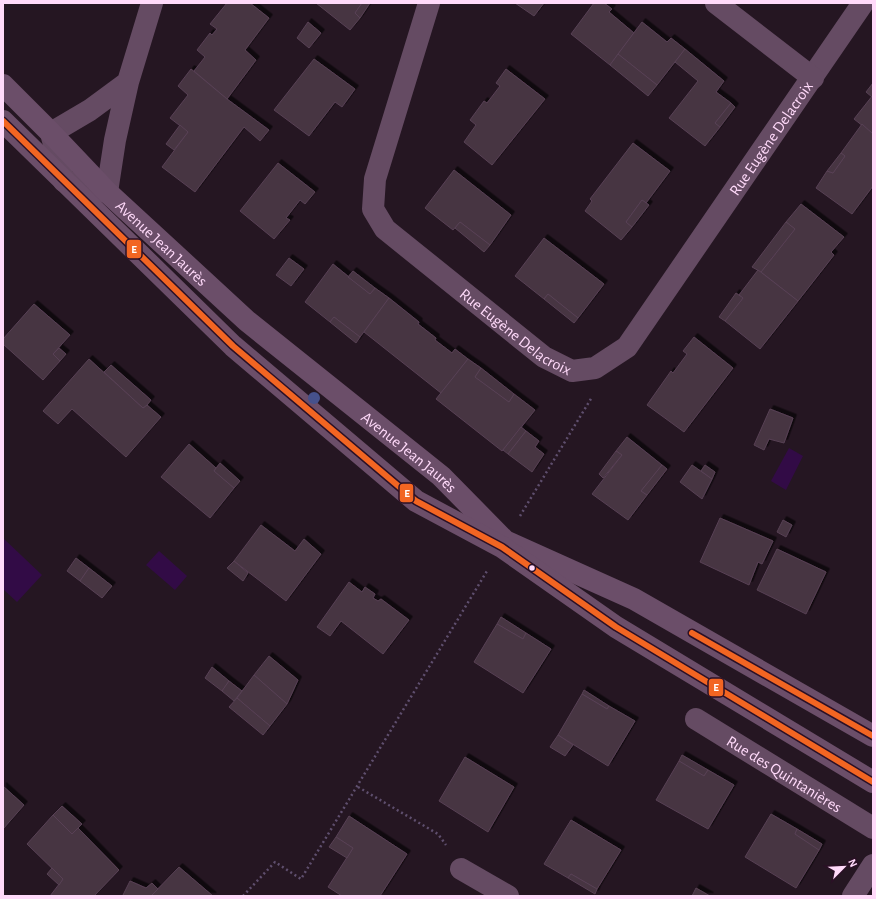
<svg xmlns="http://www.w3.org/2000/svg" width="876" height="899" viewBox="0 0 876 899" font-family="'Alegreya Sans',sans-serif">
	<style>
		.water { fill: #320b46 }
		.building { fill: #463443; stroke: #584154; filter: url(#shadow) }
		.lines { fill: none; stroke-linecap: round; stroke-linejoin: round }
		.path { stroke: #5f4f6e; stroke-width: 2.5; stroke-dasharray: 2 3; stroke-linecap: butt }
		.minor { stroke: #654b63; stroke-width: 22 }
		.secondary { stroke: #6b4e69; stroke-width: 22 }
		.bus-1-casing { stroke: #2b1026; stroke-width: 9 }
		.bus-1 { stroke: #f26522; stroke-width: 6 }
		.tree { fill: #46518c }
		.bus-dot { fill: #ffdafa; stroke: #2b1026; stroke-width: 1.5 }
		.labels { text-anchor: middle; stroke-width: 3.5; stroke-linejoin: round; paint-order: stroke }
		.street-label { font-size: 16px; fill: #ffdafa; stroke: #2b1026 }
		.line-badge { stroke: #2b1026; stroke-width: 1.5 }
		.badge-label { font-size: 11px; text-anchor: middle; font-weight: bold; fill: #fff }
	</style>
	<defs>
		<filter id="shadow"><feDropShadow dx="3.5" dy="-3.5" stdDeviation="0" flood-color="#0009"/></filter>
	</defs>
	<rect width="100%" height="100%" fill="#251622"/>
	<g class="water">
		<polygon points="789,448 803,456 786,490 771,481"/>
		<polygon points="3,538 42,575 17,602 3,589"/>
		<polygon points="159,551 187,576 175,590 146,565"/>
	</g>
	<g class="building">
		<polygon points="227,3 250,3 269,18 245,50 256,60 227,99 194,71 205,57 197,50 210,33 212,35 217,29 210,24"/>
		<polygon points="316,3 362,3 355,13 360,18 350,30"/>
		<polygon points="362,3 370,3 360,18 355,13"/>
		<polygon points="515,3 544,3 534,16"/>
		<polygon points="594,3 604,3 612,9 609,12 634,33 610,65 571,34"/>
		<polygon points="308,22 321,33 309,48 297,38"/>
		<polygon points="642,22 667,42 671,38 685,49 657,85 618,54"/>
		<polygon points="685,49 724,81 716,92 731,103 715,123 720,127 705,146 669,118 698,81 675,62"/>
		<polygon points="618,54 657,85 648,96 610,65"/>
		<polygon points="314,59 355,89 342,107 335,102 309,136 274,110"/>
		<polygon points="191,69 227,99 269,130 260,141 244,127 195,192 162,167 188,132 170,118 188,95 178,86"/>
		<polygon points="506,69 545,99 492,165 464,142 476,125 470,120 484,101 487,103 500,86 496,83"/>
		<polygon points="873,83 873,95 872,97 866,92"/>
		<polygon points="873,95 873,134 854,119"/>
		<polygon points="731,103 735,107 720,127 715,123"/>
		<polygon points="862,124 873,134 873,186 852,214 816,188 827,171 833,173 845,156 841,153"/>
		<polygon points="180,125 188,132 174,150 166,144"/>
		<polygon points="633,143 670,171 646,203 642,200 626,222 632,227 621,240 585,211 592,201 590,199"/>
		<polygon points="841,153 845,156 833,173 827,171"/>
		<polygon points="278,163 315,192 305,204 300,200 286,218 290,220 274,239 240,211"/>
		<polygon points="454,170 511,215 490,245 460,222 453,230 425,208"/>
		<polygon points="642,200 649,205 632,227 626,222"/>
		<polygon points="801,204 844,237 831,252 834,255 798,301 761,272 795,229 786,222"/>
		<polygon points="460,222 490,245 484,252 455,228"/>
		<polygon points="786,222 795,229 761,272 752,267"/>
		<polygon points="544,238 604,284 578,318 548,294 544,299 515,276"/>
		<polygon points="289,258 304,269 291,286 276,275"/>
		<polygon points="333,264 370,294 375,288 389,298 360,337 334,317 330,322 305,302"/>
		<polygon points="758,270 798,301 760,349 725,321 743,298 739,295"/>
		<polygon points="353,271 375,288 370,294 348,277"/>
		<polygon points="736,293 743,298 725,321 719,317"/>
		<polygon points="548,294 578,318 574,323 544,299"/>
		<polygon points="389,298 419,322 418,324 436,338 435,340 452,353 455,349 468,359 441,393 364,332"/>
		<polygon points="34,304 70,335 53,354 60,361 43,380 3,344 3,339"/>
		<polygon points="334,317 360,337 356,343 330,322"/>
		<polygon points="694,337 733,368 684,432 647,405 671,371 673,373 687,354 683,351"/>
		<polygon points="59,348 66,354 60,361 53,354"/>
		<polygon points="89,359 143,408 147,405 161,417 126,457 72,409 58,424 43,411"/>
		<polygon points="468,359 481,368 475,377 509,402 514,394 535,410 502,451 436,399"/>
		<polygon points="111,365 151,400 147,405 143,408 104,372"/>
		<polygon points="481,368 514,394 509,402 475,377"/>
		<polygon points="770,409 793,418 784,443 769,439 764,450 754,445"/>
		<polygon points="521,427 526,431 508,454 503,450"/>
		<polygon points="526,431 539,441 535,447 544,454 532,472 508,454"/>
		<polygon points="627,437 662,465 641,491 647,495 628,520 592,494 622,455 616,451"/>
		<polygon points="189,444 216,468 214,471 234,488 210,518 161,477"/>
		<polygon points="616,451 622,455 603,478 599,474"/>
		<polygon points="220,463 240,481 234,488 214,471"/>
		<polygon points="662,465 667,469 647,495 641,491"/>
		<polygon points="692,465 712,479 702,499 680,482"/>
		<polygon points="705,465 715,472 712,479 701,471"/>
		<polygon points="720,518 773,541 762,564 758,562 749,585 700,562"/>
		<polygon points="783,520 792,525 786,537 777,532"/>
		<polygon points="261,525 295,551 304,539 321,554 286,601 234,561"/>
		<polygon points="777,549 826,572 806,614 757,590"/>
		<polygon points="76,558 89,568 80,581 67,571"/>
		<polygon points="234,561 248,573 243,581 227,568"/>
		<polygon points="89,568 112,586 102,598 80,581"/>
		<polygon points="349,582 362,592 365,587 375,594 373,598 378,601 381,599 409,620 383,654 341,621 330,636 317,627"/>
		<polygon points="501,617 526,633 523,639 497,624"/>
		<polygon points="497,624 523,639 526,633 551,649 523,693 474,662"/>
		<polygon points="269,656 298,680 287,704 254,675"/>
		<polygon points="212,667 229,681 222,691 205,678"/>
		<polygon points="254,675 287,704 270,726 237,698"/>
		<polygon points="229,681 242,691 234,701 222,691"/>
		<polygon points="584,690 609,706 607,709 582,694"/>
		<polygon points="582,694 607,709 609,706 635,721 608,766 558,735"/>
		<polygon points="237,698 270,726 263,735 229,707"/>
		<polygon points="558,735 573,745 565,756 550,747"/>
		<polygon points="682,755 708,770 704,776 679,761"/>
		<polygon points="465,757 514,787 488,832 439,801"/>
		<polygon points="679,761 704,776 708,770 734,785 708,829 656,800"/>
		<polygon points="3,786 24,805 3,829"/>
		<polygon points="62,806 82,824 72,834 53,815"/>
		<polygon points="771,814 797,829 795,834 819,850 796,888 745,857"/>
		<polygon points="53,815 72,834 78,828 119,870 94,896 50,896 63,879 27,844"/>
		<polygon points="349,816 407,854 380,896 342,896 328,887 353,848 336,837"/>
		<polygon points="571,820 621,850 597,889 571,874 568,878 544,864"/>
		<polygon points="797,829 822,844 819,850 795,834"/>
		<polygon points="336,837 353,848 347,858 329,847"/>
		<polygon points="179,867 213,896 151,896"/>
		<polygon points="52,868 63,879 59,885 47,874"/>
		<polygon points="571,874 597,889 595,894 568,878"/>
		<polygon points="130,881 146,888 152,883 158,889 151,896 126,896 123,895"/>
		<polygon points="696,888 710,896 692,896"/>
	</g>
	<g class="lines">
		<g class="path">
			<polyline points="520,516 592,397"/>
			<polyline points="358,787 438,834 446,845"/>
			<polyline points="243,896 275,862 301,879 487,571"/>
		</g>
		<g class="minor">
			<path id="s1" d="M429,3l-54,176 -2,30 12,20 159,128 28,14 23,-3 32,-21 236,-344"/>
			<polyline points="716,3 813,78"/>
			<polyline points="128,82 90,110 51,133 64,181 107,192 115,140 128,82 152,3"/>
			<path id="s2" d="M696,719l177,109"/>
			<polyline points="461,869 508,896"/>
			<polyline points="853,896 873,865"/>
		</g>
		<g class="secondary">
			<path id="s3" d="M3,85l48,48 56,59 140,129 194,155 64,65 129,58 239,137"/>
			<polyline points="3,121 233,346 416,501 502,547 616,627 873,782"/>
		</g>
		<g class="bus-1-casing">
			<g id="bus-1">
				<polyline points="3,121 233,346 416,501 502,547 616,627 873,782"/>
				<polyline points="692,633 873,736"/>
			</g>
		</g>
		<use href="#bus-1" class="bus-1"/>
	</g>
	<circle class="tree" cx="314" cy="398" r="6"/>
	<circle class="bus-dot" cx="532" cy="568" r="3.5"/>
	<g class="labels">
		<g class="street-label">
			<text dy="6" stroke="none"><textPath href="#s1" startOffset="788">Rue Eugène Delacroix</textPath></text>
			<text dy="6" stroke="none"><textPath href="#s3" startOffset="224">Avenue Jean Jaurès</textPath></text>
			<text dy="6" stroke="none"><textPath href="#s1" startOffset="404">Rue Eugène Delacroix</textPath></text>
			<text dy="6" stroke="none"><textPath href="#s3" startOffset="548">Avenue Jean Jaurès</textPath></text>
			<text dy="6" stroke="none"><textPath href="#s2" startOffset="104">Rue des Quintanières</textPath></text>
		</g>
	</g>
	<g class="line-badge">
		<rect x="126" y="239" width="16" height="20" rx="4" fill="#f26522"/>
		<rect x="399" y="483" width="15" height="20" rx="4" fill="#f26522"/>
		<rect x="708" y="678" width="16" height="19" rx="4" fill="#f26522"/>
	</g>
	<g class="badge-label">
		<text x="134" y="253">E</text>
		<text x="407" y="497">E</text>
		<text x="716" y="691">E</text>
	</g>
	<rect width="876" height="899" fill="none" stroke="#ffdafa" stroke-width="8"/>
	<g transform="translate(844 867) rotate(66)" stroke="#2b1026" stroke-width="3" paint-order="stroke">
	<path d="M0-3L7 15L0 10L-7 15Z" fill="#ffdafa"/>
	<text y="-6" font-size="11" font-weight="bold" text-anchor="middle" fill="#ffdafa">N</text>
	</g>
</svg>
